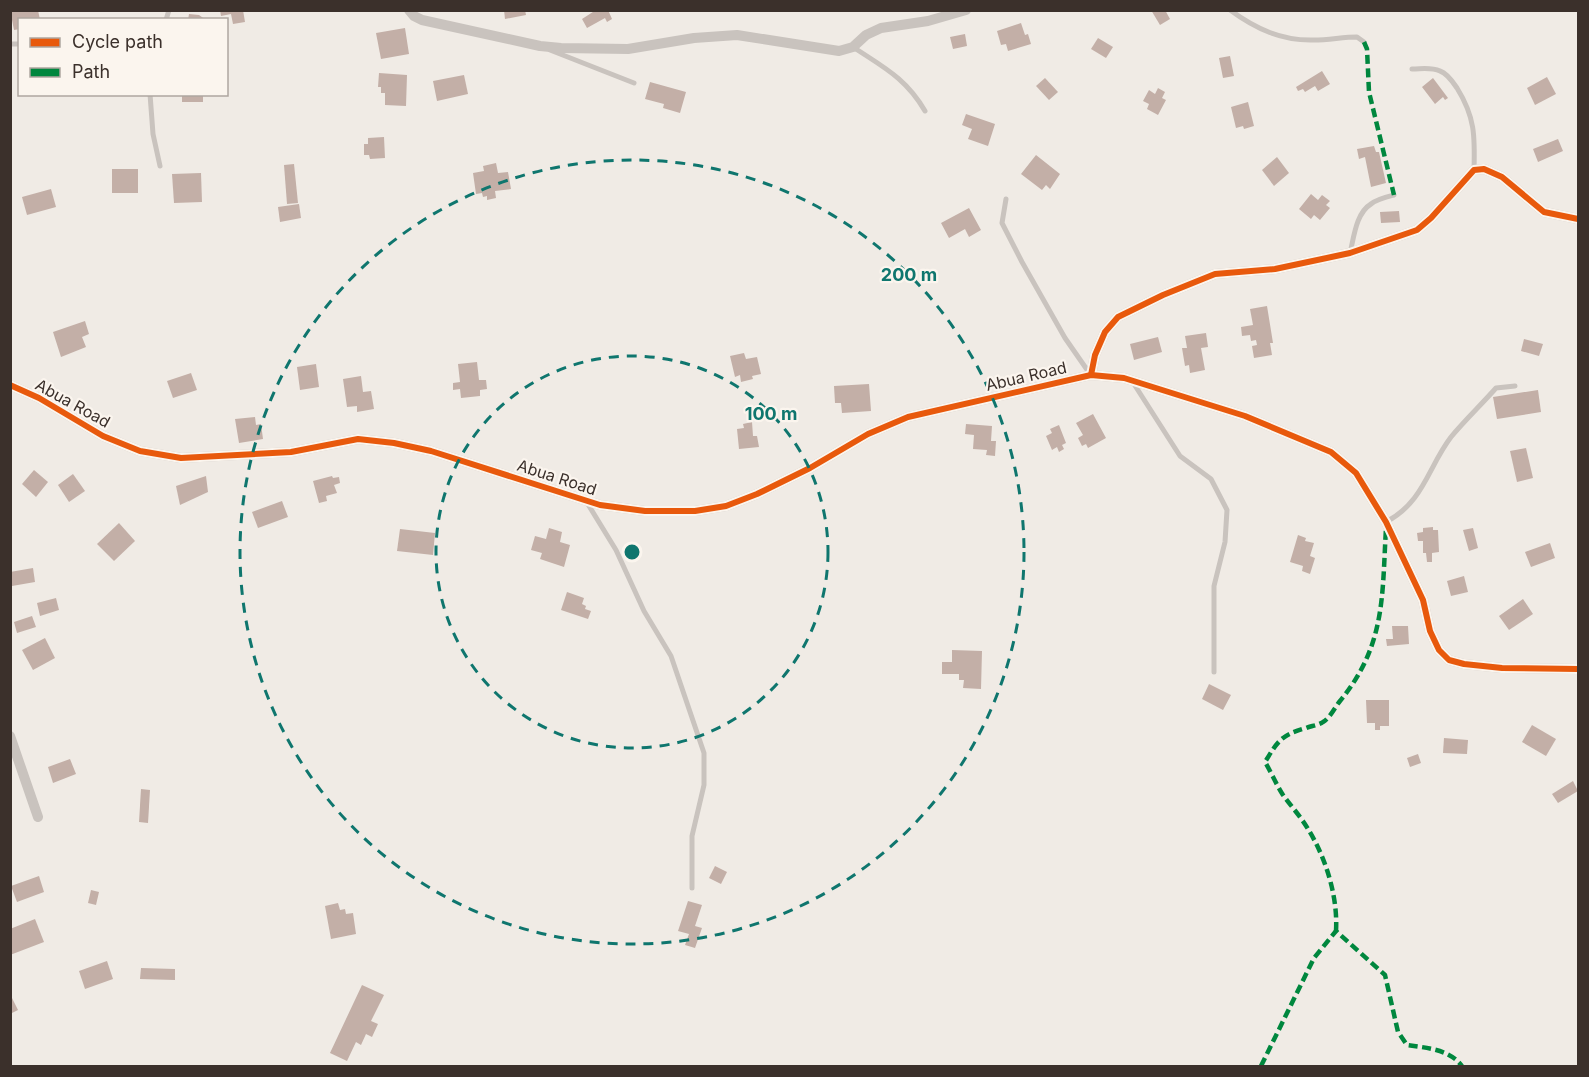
<svg xmlns="http://www.w3.org/2000/svg" width="1589" height="1077" viewBox="0 0 1589 1077" font-family="Inter,sans-serif">
	<style>
		.building { fill: #c3afa7 }
		.lines { fill: none; stroke-linecap: round; stroke-linejoin: round }
		.service { stroke: #c9c3be; stroke-width: 5 }
		.minor { stroke: #c9c3be; stroke-width: 10 }
		.quiet { stroke: #00873e; stroke-width: 4.5; stroke-dasharray: 9 4.5; stroke-linecap: butt }
		.cycleway-casing { stroke: #fbf5ee; stroke-width: 10 }
		.cycleway { stroke: #e8590c; stroke-width: 6 }
		.ring { fill: none; stroke: #0f766e; stroke-width: 3; stroke-dasharray: 10 8 }
		.labels { text-anchor: middle; stroke-width: 4.5; stroke-linejoin: round; paint-order: stroke }
		.street-label { font-size: 16px; fill: #3b302b; stroke: #fbf5ee }
		.centre { fill: #0f766e; stroke: #fbf5ee; stroke-width: 3 }
		.ring-label { font-size: 18px; text-anchor: middle; font-weight: bold; fill: #0f766e; stroke: #fbf5ee; stroke-width: 4.5; stroke-linejoin: round; paint-order: stroke }
	</style>
	<rect width="100%" height="100%" fill="#f0ebe5"/>
	<g class="building">
		<polygon points="10,10 38,10 40,20 20,20 20,29 14,30"/>
		<polygon points="220,10 243,10 245,22 233,24 231,14 221,16"/>
		<polygon points="504,10 525,10 526,15 505,19"/>
		<polygon points="596,10 608,10 612,19 607,22 605,18 587,28 582,19"/>
		<polygon points="1151,10 1165,10 1170,19 1160,25"/>
		<polygon points="189,14 199,15 206,20 188,20"/>
		<polygon points="1021,23 1025,35 1028,34 1031,44 1008,51 1006,44 1001,45 997,31"/>
		<polygon points="405,28 409,54 381,59 376,33"/>
		<polygon points="965,34 967,46 953,49 950,37"/>
		<polygon points="1098,38 1113,47 1106,58 1091,49"/>
		<polygon points="1230,56 1234,76 1223,78 1219,58"/>
		<polygon points="1322,71 1330,84 1318,91 1315,86 1305,92 1303,89 1298,91 1296,87"/>
		<polygon points="379,73 407,75 406,106 385,105 385,93 381,93 381,87 378,87"/>
		<polygon points="464,75 468,94 437,101 433,81"/>
		<polygon points="1547,77 1556,94 1535,105 1527,88"/>
		<polygon points="1045,78 1058,92 1049,100 1036,86"/>
		<polygon points="1433,78 1448,98 1445,100 1443,97 1435,104 1422,87"/>
		<polygon points="650,82 686,92 680,113 663,108 664,104 645,99"/>
		<polygon points="1158,88 1165,92 1162,98 1166,100 1158,115 1147,109 1149,104 1143,101 1149,90 1155,94"/>
		<rect x="182" y="94" width="21" height="8"/>
		<polygon points="1248,102 1254,126 1244,129 1243,126 1236,128 1231,107"/>
		<polygon points="966,114 995,124 988,146 968,139 972,129 962,125"/>
		<polygon points="384,137 385,158 370,159 369,155 364,155 364,144 368,144 368,138"/>
		<polygon points="1558,139 1563,151 1538,162 1533,149"/>
		<polygon points="1374,146 1376,152 1379,152 1386,183 1371,187 1365,157 1359,159 1357,149"/>
		<polygon points="1036,155 1060,174 1050,189 1046,185 1042,190 1021,174"/>
		<polygon points="1277,157 1289,173 1274,186 1262,170"/>
		<polygon points="496,163 498,173 508,172 511,189 495,191 496,198 487,200 487,196 483,197 482,193 476,194 473,173 484,171 483,166"/>
		<polygon points="294,164 298,203 287,204 284,165"/>
		<rect x="112" y="169" width="26" height="24"/>
		<polygon points="201,173 202,202 174,203 172,174"/>
		<polygon points="51,189 56,207 27,215 22,197"/>
		<polygon points="1311,194 1318,200 1322,195 1330,201 1326,205 1330,208 1320,220 1314,215 1311,219 1299,209"/>
		<polygon points="299,204 301,218 280,222 278,207"/>
		<polygon points="969,208 981,230 969,237 965,229 949,238 941,223"/>
		<polygon points="1399,211 1400,222 1381,223 1380,212"/>
		<polygon points="1267,306 1273,343 1270,343 1272,355 1254,358 1252,346 1257,345 1256,340 1251,341 1250,335 1242,336 1241,327 1253,325 1250,309"/>
		<polygon points="85,321 89,334 82,337 86,347 61,357 53,332"/>
		<polygon points="1206,333 1208,347 1201,348 1205,370 1190,373 1189,365 1185,366 1182,348 1187,348 1185,336"/>
		<polygon points="1158,337 1162,352 1134,360 1130,344"/>
		<polygon points="1524,339 1543,344 1539,356 1521,351"/>
		<polygon points="744,353 746,359 757,357 761,374 752,376 753,379 741,382 740,375 735,377 730,356"/>
		<polygon points="477,362 479,380 486,380 487,389 480,390 480,396 461,398 460,389 453,390 453,383 460,382 458,364"/>
		<polygon points="316,364 319,387 300,390 297,367"/>
		<polygon points="191,373 197,390 173,398 167,381"/>
		<polygon points="361,376 363,392 371,391 374,409 357,412 357,406 347,407 343,379"/>
		<polygon points="869,384 871,411 842,413 841,403 835,403 834,386"/>
		<polygon points="1538,390 1541,412 1497,419 1493,397"/>
		<polygon points="1093,414 1106,438 1088,448 1086,444 1082,446 1078,438 1083,435 1076,423"/>
		<polygon points="255,417 256,425 261,424 263,439 239,443 235,419"/>
		<polygon points="752,422 753,436 757,436 759,447 739,449 737,429 744,428 743,424"/>
		<polygon points="966,424 992,426 991,441 996,441 995,456 986,455 987,450 973,449 974,435 965,434"/>
		<polygon points="1059,425 1066,443 1062,445 1064,449 1059,452 1057,447 1052,450 1046,436 1052,433 1050,429"/>
		<polygon points="1526,448 1533,478 1517,482 1510,451"/>
		<polygon points="34,470 48,482 36,497 22,484"/>
		<polygon points="73,474 85,491 69,502 58,485"/>
		<polygon points="206,476 208,492 180,505 176,486"/>
		<polygon points="332,476 333,478 339,477 340,483 334,485 337,493 326,496 327,501 319,503 313,481"/>
		<polygon points="282,501 288,517 258,528 252,512"/>
		<polygon points="119,523 135,541 114,561 97,544"/>
		<polygon points="1433,527 1433,530 1438,530 1439,552 1432,553 1432,562 1427,562 1426,553 1423,553 1423,541 1418,541 1417,533 1423,532 1423,528"/>
		<polygon points="549,528 562,532 560,542 570,545 564,567 540,559 542,553 531,550 535,536 546,539"/>
		<polygon points="1473,528 1478,548 1469,551 1463,530"/>
		<polygon points="400,529 435,533 433,555 397,551"/>
		<polygon points="1298,535 1306,538 1305,541 1314,543 1310,556 1315,558 1310,574 1302,571 1303,566 1290,562"/>
		<polygon points="1550,543 1555,558 1531,567 1525,552"/>
		<polygon points="33,568 35,582 12,586 10,572"/>
		<polygon points="1464,576 1468,592 1451,596 1447,581"/>
		<polygon points="567,592 584,598 582,604 586,606 585,609 591,611 588,619 561,610"/>
		<polygon points="56,598 59,610 40,616 37,603"/>
		<polygon points="1523,599 1533,614 1509,630 1499,616"/>
		<polygon points="32,616 36,627 17,633 14,622"/>
		<polygon points="1392,626 1408,626 1409,644 1387,646 1386,639 1393,639"/>
		<polygon points="45,638 55,658 33,670 22,650"/>
		<polygon points="952,650 982,651 981,689 963,688 964,680 959,680 959,674 942,674 942,662 952,662"/>
		<polygon points="1209,684 1231,695 1223,710 1202,699"/>
		<polygon points="1366,700 1389,700 1389,726 1380,726 1380,730 1375,730 1375,723 1367,723"/>
		<polygon points="1532,725 1556,739 1546,756 1522,742"/>
		<polygon points="1444,738 1468,740 1467,754 1443,753"/>
		<polygon points="1418,754 1421,763 1410,767 1407,758"/>
		<polygon points="70,759 76,774 53,783 48,767"/>
		<polygon points="1573,781 1578,791 1558,803 1552,794"/>
		<polygon points="141,789 150,790 148,823 139,822"/>
		<polygon points="715,866 727,872 721,884 709,878"/>
		<polygon points="39,876 44,892 17,902 11,886"/>
		<polygon points="91,890 99,892 96,905 88,903"/>
		<polygon points="688,901 702,905 695,926 702,928 695,948 685,945 689,934 678,931"/>
		<polygon points="338,903 340,910 345,909 346,914 353,913 356,934 331,939 325,906"/>
		<polygon points="35,919 44,942 10,955 10,929"/>
		<polygon points="107,961 113,979 85,989 79,971"/>
		<polygon points="141,968 175,969 175,980 140,979"/>
		<polygon points="362,985 384,995 371,1021 378,1024 372,1037 366,1034 361,1045 356,1042 347,1061 330,1053"/>
		<polygon points="10,994 18,1010 10,1014"/>
	</g>
	<g class="lines">
		<g class="service">
			<path d="M1230,10c26,19 52,31 84,30 15,0 29,-3 43,-3l7,5"/>
			<polyline points="166,20 169,10"/>
			<polyline points="10,44 20,44"/>
			<path d="M853,47c30,20 53,31 72,64"/>
			<polyline points="550,50 634,83"/>
			<path d="M1412,69c10,0 19,-2 28,2 7,2 13,11 17,17 18,29 18,48 17,82"/>
			<polyline points="150,94 153,134 160,166"/>
			<polyline points="1006,199 1002,223 1022,262 1065,338 1090,374"/>
			<path d="M1350,253c4,-16 6,-40 21,-49 6,-5 15,-7 23,-9"/>
			<polyline points="1134,384 1180,456 1211,479 1227,510 1225,542 1214,586 1214,672"/>
			<polyline points="586,501 616,550 644,611 671,656 704,753 704,785 692,836 692,888"/>
			<path d="M1386,522c38,-20 42,-55 65,-85 14,-17 30,-32 45,-49l19,-2"/>
		</g>
		<g class="minor">
			<polyline points="409,10 414,16 422,20 540,46 561,48 628,49 694,38 737,35 839,51 853,47 866,35 881,28 928,21 966,10"/>
			<polyline points="1091,375 1095,355 1105,332 1118,317 1163,295 1215,274 1275,269 1350,253 1417,230 1431,218 1474,170 1484,169 1502,177 1544,212 1578,219"/>
			<polyline points="10,385 39,398 103,436 140,451 181,458 291,452 358,439 394,443 431,451 600,505 645,511 695,511 726,506 757,494 810,468 868,434 908,417 1091,375 1124,378 1245,416 1331,452 1356,473 1386,522 1423,600 1430,631 1439,650 1449,660 1464,664 1502,668 1578,669"/>
			<polyline points="10,736 38,817"/>
		</g>
		<g class="quiet">
			<polyline points="1364,42 1367,49 1369,92 1394,195"/>
			<path d="M1336,931c2,-34 -10,-73 -28,-102 -7,-12 -17,-23 -25,-34 -7,-11 -12,-23 -18,-33 13,-21 16,-27 41,-34 5,-2 13,-3 17,-6 7,-4 12,-15 17,-21 46,-56 42,-106 46,-173"/>
			<path d="M1261,1066l53,-108 22,-27 49,44 13,57 9,13c20,3 42,4 55,21"/>
		</g>
		<g class="cycleway-casing">
			<g id="cycleway">
				<polyline points="1091,375 1095,355 1105,332 1118,317 1163,295 1215,274 1275,269 1350,253 1417,230 1431,218 1474,170 1484,169 1502,177 1544,212 1578,219"/>
				<polyline points="10,385 39,398 103,436 140,451 181,458 291,452 358,439 394,443 431,451 600,505 645,511 695,511 726,506 757,494 810,468 868,434 908,417 1091,375 1124,378 1245,416 1331,452 1356,473 1386,522 1423,600 1430,631 1439,650 1449,660 1464,664 1502,668 1578,669"/>
			</g>
		</g>
		<use href="#cycleway" class="cycleway"/>
	</g>
	<g class="ring">
		<circle cx="632" cy="552" r="196"/>
		<circle cx="632" cy="552" r="392"/>
	</g>
	<g class="labels">
		<g class="street-label">
			<text transform="translate(1026 376) rotate(-13)" y="6">Abua Road</text>
			<text transform="translate(73 403) rotate(29)" y="6">Abua Road</text>
			<text transform="translate(557 477) rotate(18)" y="6">Abua Road</text>
		</g>
	</g>
	<circle cx="632" cy="552" r="9" class="centre"/>
	<g class="ring-label">
		<text x="909" y="281">200 m</text>
		<text x="771" y="420">100 m</text>
	</g>
	<rect width="1589" height="1077" fill="none" stroke="#3b302b" stroke-width="24"/>
	<rect x="18" y="18" width="210" height="78" fill="#fbf5ee" stroke="#aea6a0" stroke-width="1.5"/>
	<rect x="30" y="38" width="30" height="9" fill="#e8590c" stroke="#aea6a0" stroke-width="1.5"/>
	<text x="72" y="48" font-size="18" fill="#3b302b">Cycle path</text>
	<rect x="30" y="68" width="30" height="9" fill="#00873e" stroke="#aea6a0" stroke-width="1.5"/>
	<text x="72" y="78" font-size="18" fill="#3b302b">Path</text>
</svg>
